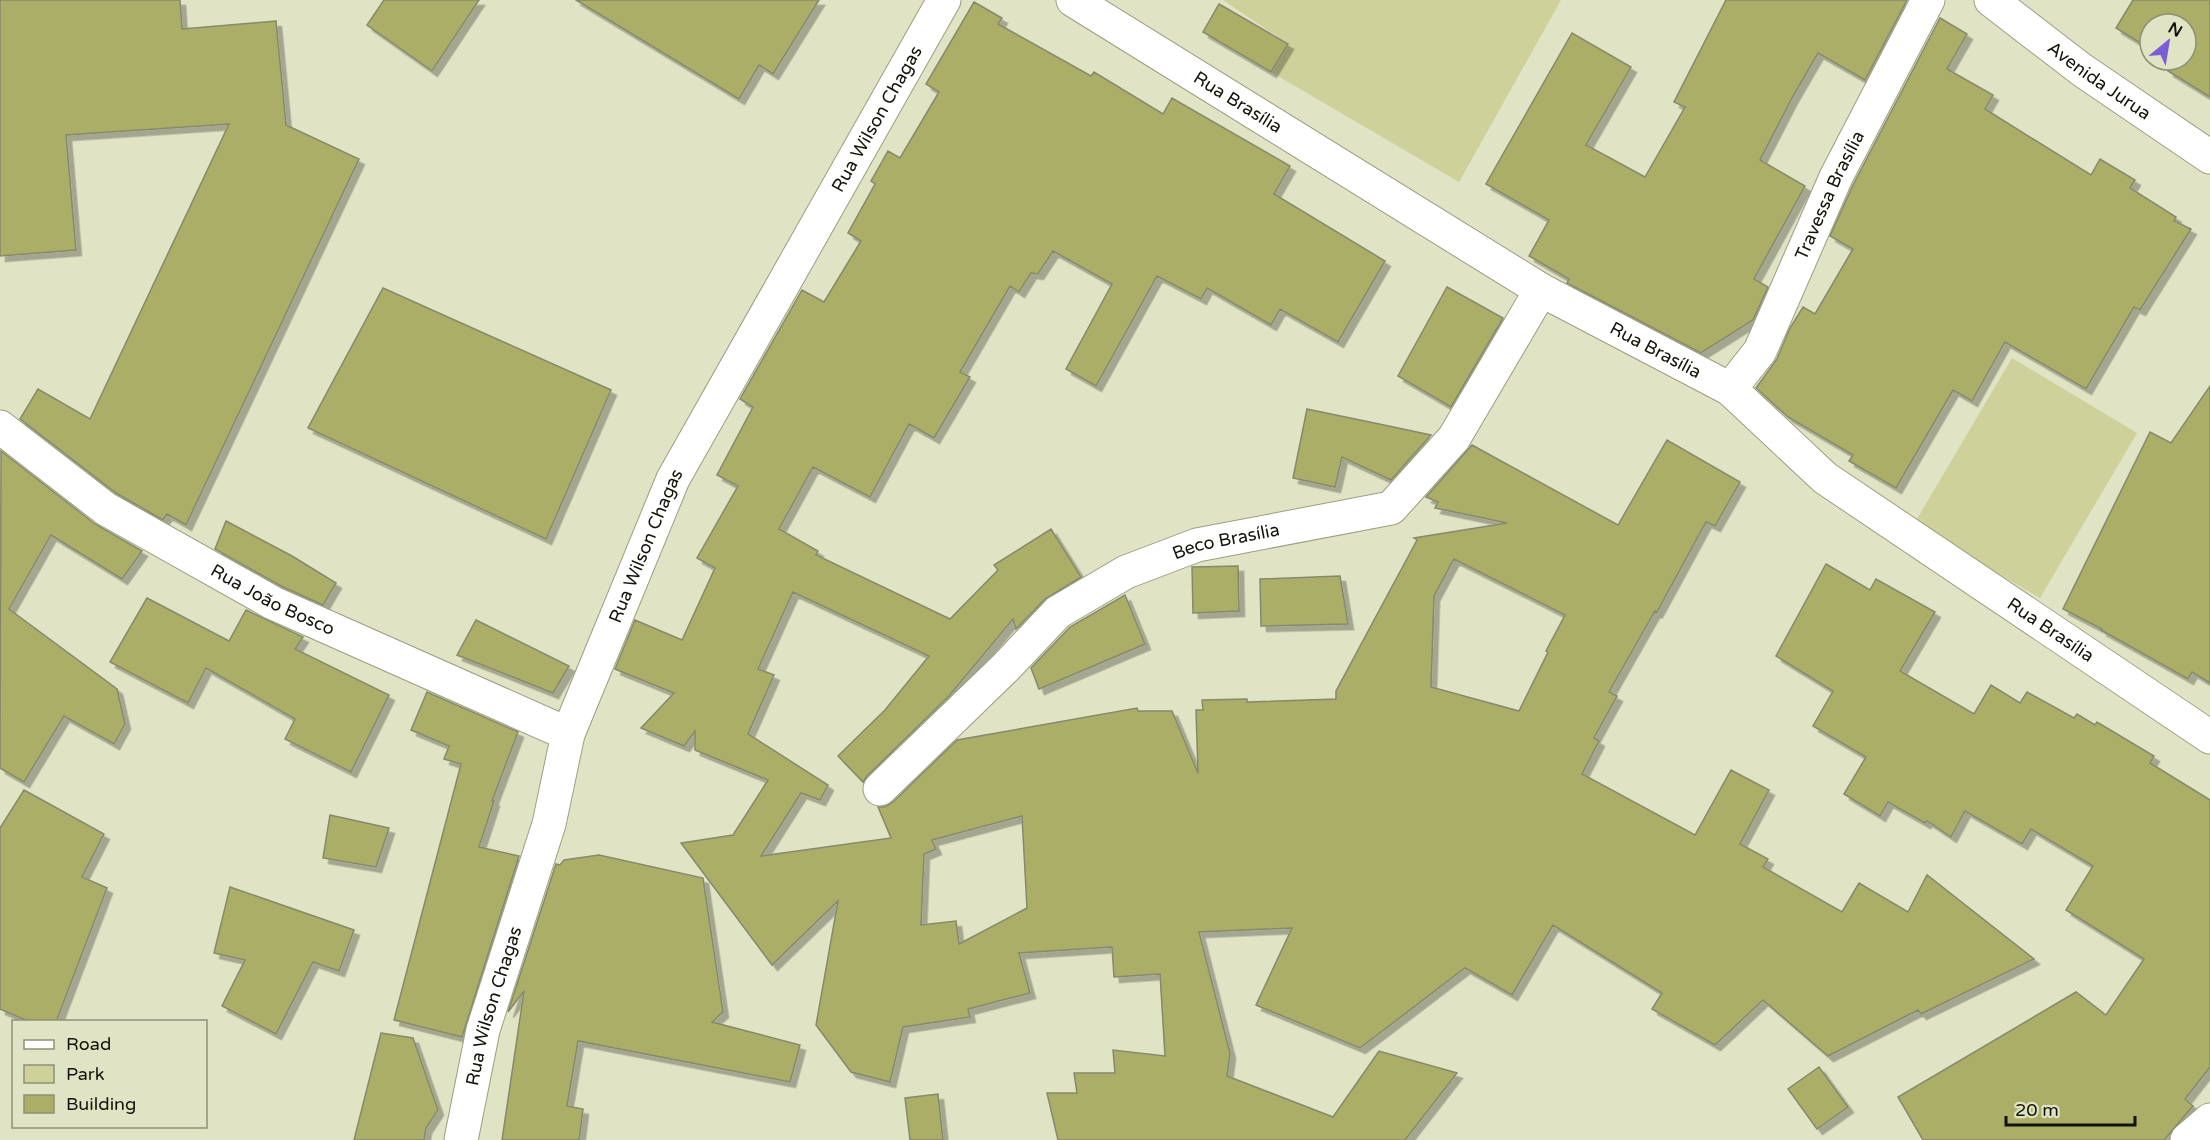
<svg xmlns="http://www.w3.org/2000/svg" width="2210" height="1140" viewBox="0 0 2210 1140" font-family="'Varela Round',sans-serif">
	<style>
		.green { fill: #ced199 }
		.building { fill: #aaae66; stroke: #87896d; stroke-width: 1.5; fill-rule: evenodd; filter: url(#shadow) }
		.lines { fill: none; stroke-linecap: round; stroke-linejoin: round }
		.street-casing { stroke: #9c9e82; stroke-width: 35 }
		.secondary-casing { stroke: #9c9e82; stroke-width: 35 }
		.street { stroke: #fff; stroke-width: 33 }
		.secondary { stroke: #fff; stroke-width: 33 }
		.labels { text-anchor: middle; stroke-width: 6; stroke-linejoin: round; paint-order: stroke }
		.street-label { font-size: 18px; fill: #131409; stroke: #e0e3c4 }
	</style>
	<defs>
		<filter id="shadow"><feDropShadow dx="5.5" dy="5.5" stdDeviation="0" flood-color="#0004"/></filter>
	</defs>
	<rect width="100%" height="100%" fill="#e0e3c4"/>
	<g class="green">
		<polygon points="1223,0 1561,0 1459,182 1271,72 1288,44"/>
		<polygon points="2012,358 2137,433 2040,598 1914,524"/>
	</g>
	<g class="building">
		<polygon points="0,0 180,0 182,29 276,21 286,125 359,159 186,525 167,514 163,520 116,493 20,419 38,389 90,419 229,124 66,135 76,250 0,256"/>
		<polygon points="384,0 479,0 432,71 367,25"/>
		<polygon points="576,0 819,0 773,74 759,65 739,99"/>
		<polygon points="1726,0 1907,0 1865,80 1818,53 1792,98 1760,160 1805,186 1754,279 1768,287 1753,320 1701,353 1567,283 1569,279 1529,256 1549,220 1486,184 1572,33 1631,67 1586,145 1645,177 1685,107 1674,102"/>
		<polygon points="2133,0 2210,0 2210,97 2168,71 2173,63 2169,60 2186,60 2186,24 2150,24 2150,49 2116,28"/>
		<path d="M974,2l28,16 -4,6 93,52 3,-4 69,42 9,-16 118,68 -16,28 111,67 -47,81 -58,-33 -9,16 -64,-37 -6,11 -44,-23 -61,110 -30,-17 46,-85 -59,-33 -15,23 -7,-1 -12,19 -9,-6 -50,86 10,5 -36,61 -25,-14 -39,73 -57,-30 -34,62 39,22 -2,4 134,64 48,-49 -4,-5 57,-36 30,48 -36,22 -29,30 -3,-10 -64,77 -82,80 -4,6 -25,-26 47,-46 44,-54 -136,-64 -35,77 16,6 -26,59 80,51 -8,15 -19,-7 -40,63 130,-18 -13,-31h7l8,-5 64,-62 180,-32 1,3h34l26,62 -2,-63h7l-1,-10 45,-1v3l89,-3v-8l81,-151 -3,-2 93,-15 -72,-15 3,-6 -12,-5 46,-52 146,80 49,-85 73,42 -25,44 -9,-4 -49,90 -2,-1 -46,81 8,4 -23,42 5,3 -17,33 113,61 36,-65 38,20 -29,54 28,15 -5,8 79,45 17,-29 49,29 19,-37 107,84 -113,55 -3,-4 -90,46 -65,-56 -48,45 -63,-36 10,-16 -109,-68 -41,70 -47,-27 -105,80 -104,-43 36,-77 -93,4 31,121 -3,23 106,41 46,-66 78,22 -52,67h-347l-11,-47h30l-3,-20h41l-2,-23 52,6 -5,-82 -46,3 -2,-30 -93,6 11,40 -62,16 2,8 -67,10 -13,55 -39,-10 -35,-47 22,-124 -66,64 -91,-122 52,-8 35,-55 -73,-30v-19l-11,15 -43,-18 33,-35 -59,-24 20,-49 47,20 33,-72 -18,-10 41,-72 -21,-11 36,-68 -13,-8 62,-109 22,12 37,-61 -13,-8 27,-49 -4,-3 17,-30 12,7 39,-66 -13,-8zM1454,559l111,56 -19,36 2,1 -29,59 -88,-24 3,-91zM1022,816l5,92 -68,36 -3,-23 -35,4 3,-71 12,-5 -4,-9z"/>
		<polygon points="1219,4 1288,44 1271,72 1203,32"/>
		<polygon points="1940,18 1967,34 1947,69 1993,95 1985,109 2091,175 2100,159 2135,180 2130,188 2176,217 2174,221 2191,229 2140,310 2134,307 2086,389 2005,342 1972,401 1953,390 1896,488 1849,461 1853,455 1788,417 1756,388 1777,359 1790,328 1803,307 1815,314 1853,249 1830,236 1853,185"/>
		<polygon points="1447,287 1503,318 1451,407 1398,376"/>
		<polygon points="383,288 611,390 546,539 308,428"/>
		<polygon points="2210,386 2210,683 2192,672 2188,679 2101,630 2102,629 2063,609 2150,432 2171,443"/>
		<polygon points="1307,409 1384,425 1431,435 1391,480 1342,457 1335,487 1293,478"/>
		<polygon points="1,451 95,524 142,551 122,579 51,535 9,609 117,689 125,724 114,744 64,716 24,782 0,768"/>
		<polygon points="226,521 292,556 336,583 323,605 281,586 215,549"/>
		<polygon points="1826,564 1870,590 1876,579 1935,612 1900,671 1974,714 1991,685 2020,703 2027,692 2074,718 2077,714 2095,725 2097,722 2154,756 2150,763 2210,800 2210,1067 2185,1099 2193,1106 2164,1140 1923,1140 1898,1097 2076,992 2106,1015 2144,959 2066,910 2093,866 2031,829 2022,844 1965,811 1951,837 1927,821 1925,823 1888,802 1880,816 1844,794 1866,757 1813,726 1833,691 1776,656"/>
		<polygon points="1238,566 1239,611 1193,613 1192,567"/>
		<polygon points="1340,576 1348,624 1261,626 1260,579"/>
		<polygon points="1125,595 1145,644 1039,689 1031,668 1070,627"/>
		<polygon points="147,598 229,641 246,610 303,637 295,649 389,695 351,772 285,739 295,719 206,668 188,703 110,662"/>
		<polygon points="476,620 569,666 553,693 457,655"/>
		<polygon points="427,692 518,732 492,801 494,801 479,847 519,856 462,1037 394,1020 461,764 444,759 449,746 411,730"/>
		<polygon points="24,790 104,834 82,877 107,888 56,1022 30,1022 0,1009 0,828"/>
		<polygon points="330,815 389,828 376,867 323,858"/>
		<polygon points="599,855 703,878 723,1012 712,1022 800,1045 790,1082 578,1041 567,1106 583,1109 579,1140 502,1140 524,991 508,1012 556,864 560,865 564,860"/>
		<polygon points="230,887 354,930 339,971 313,962 276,1034 222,1006 245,960 214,953"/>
		<polygon points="381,1033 413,1038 438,1110 426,1128 424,1140 354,1140"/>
		<polygon points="1819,1067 1848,1107 1817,1129 1788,1089"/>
		<polygon points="938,1094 943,1140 910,1140 905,1098"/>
	</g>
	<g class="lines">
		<g class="street-casing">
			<g id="street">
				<path id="s1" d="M1991,0l91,70 128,87"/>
				<path id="s2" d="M1730,389l30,-38 76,-174 92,-177"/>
				<path id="s3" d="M0,427l106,82 167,94 295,131"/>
				<path id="s4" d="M880,789l126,-122 52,-55 68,-40 71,-27 194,-37 63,-70 87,-148"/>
				<path id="s5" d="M461,1140l22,-110 66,-206 19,-90 105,-255 271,-479"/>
			</g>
		</g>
		<g class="secondary-casing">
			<g id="secondary">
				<path id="s6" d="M1073,0l468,290 189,99 95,89 385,259"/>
				<polyline points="2187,1140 2210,1120"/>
			</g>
		</g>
		<use href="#street" class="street"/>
		<use href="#secondary" class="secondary"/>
	</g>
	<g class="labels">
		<g class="street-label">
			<text dy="6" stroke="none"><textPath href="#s1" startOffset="135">Avenida Jurua</textPath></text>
			<text dy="6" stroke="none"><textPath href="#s6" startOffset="194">Rua Brasília</textPath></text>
			<text dy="6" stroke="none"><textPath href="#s5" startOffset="1110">Rua Wilson Chagas</textPath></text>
			<text dy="6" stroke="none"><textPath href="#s2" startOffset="219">Travessa Brasília</textPath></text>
			<text dy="6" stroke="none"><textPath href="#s6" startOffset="680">Rua Brasília</textPath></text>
			<text dy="6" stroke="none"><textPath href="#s4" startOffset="435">Beco Brasília</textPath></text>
			<text dy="6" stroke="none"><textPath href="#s5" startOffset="624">Rua Wilson Chagas</textPath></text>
			<text dy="6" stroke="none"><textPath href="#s3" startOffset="324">Rua João Bosco</textPath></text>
			<text dy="6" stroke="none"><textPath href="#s6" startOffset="1166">Rua Brasília</textPath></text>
			<text dy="6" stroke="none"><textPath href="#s5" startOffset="138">Rua Wilson Chagas</textPath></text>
		</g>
	</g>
	<rect x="12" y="1020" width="195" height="108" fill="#e0e3c4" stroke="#8e9079" stroke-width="1.5"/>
	<rect x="24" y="1040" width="30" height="9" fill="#ffffff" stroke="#8e9079" stroke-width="1.5"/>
	<text x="66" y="1050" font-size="18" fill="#131409">Road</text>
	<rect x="24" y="1065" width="30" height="18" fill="#ced199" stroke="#8e9079" stroke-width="1.5"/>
	<text x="66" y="1080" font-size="18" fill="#131409">Park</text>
	<rect x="24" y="1095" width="30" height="18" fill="#aaae66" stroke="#8e9079" stroke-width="1.5"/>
	<text x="66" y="1110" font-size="18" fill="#131409">Building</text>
	<g transform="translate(2168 42) rotate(30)"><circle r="28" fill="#e0e3c4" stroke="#8e9079" stroke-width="1.5"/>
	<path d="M0-4.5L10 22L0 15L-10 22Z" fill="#7c5dd8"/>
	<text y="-9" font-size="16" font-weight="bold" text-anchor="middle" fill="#131409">N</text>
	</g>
	<path d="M2006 1116v9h129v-9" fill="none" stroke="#131409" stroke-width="3"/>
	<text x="2015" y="1116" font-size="18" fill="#131409" stroke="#e0e3c4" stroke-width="4.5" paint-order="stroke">20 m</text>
</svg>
